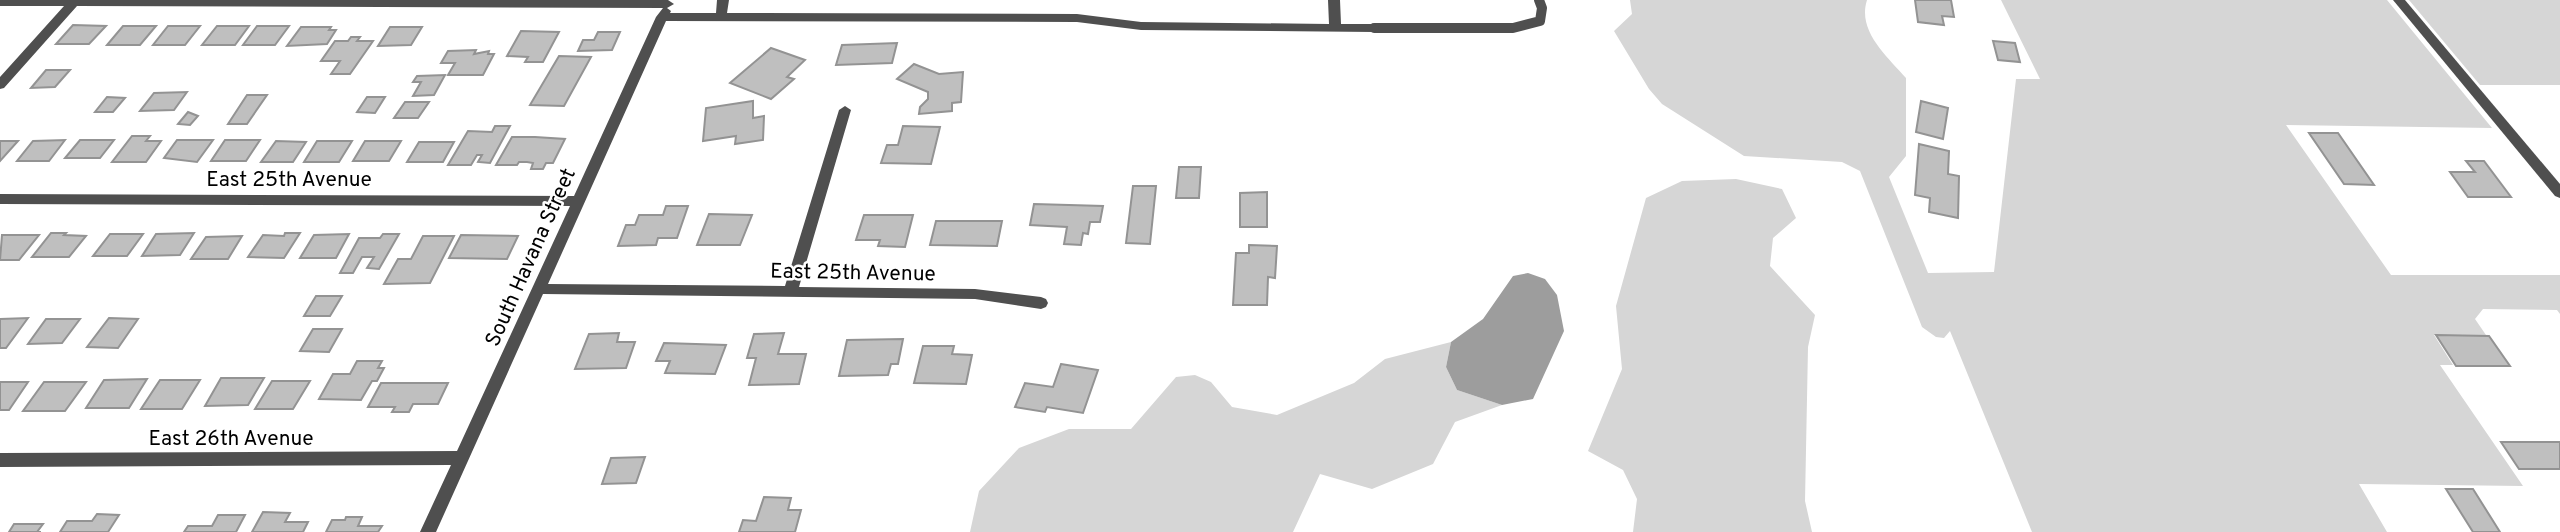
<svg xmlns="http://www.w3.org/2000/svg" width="2560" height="532" viewBox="0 0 2560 532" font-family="Overpass,sans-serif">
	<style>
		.green { fill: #d6d6d6 }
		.water { fill: #9d9d9d }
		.building { fill: #bfbfbf; stroke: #939393; stroke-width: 2 }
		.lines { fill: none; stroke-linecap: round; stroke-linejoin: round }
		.service { stroke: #4f4f4f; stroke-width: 10 }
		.minor { fill: #4f4f4f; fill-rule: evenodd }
		.labels { text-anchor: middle; stroke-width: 5; stroke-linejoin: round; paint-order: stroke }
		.street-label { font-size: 21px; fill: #000; stroke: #fff }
	</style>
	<rect width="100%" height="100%" fill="#fff"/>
	<g class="green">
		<path d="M1630,0h237c-10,31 20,56 39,78v78l-17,21 39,96 66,-1 22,-193h24l-39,-79h386l105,128 -206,-3 105,150h169v39l-3,-4 -74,-1 -8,10 11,16h-52l19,30h-13l83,121 -164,-2 28,48h-355l-82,-201 -6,7 -8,-1 -14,-10 -62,-156 -18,-9 -98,-6 -82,-52 -13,-15 -35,-58 18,-17z"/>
		<polygon points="2409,0 2560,0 2560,85 2480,85"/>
		<polygon points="1736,179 1782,189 1796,218 1773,238 1770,266 1815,315 1808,347 1805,501 1812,532 1633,532 1637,499 1623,470 1588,451 1622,369 1616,306 1646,198 1682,181"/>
		<polygon points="1451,342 1446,367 1457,390 1502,405 1455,422 1433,464 1372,489 1320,474 1293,532 970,532 979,491 1019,448 1069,429 1131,429 1176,377 1195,375 1211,382 1232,407 1277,415 1354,383 1385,359"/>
	</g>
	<polygon class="water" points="1528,273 1545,279 1557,295 1564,331 1533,399 1502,405 1457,390 1446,367 1451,342 1483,319 1513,276"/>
	<g class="building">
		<polygon points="1915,0 1951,0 1954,17 1942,16 1944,25 1918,22"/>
		<polygon points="73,25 106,26 89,44 56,44"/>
		<polygon points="123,26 156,26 140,45 107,45"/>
		<polygon points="168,26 200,26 185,45 153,45"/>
		<polygon points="217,26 249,26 235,45 202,45"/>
		<polygon points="257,26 289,26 275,45 243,45"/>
		<polygon points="301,27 331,27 329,30 336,30 327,44 287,46"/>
		<polygon points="390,27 422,27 411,45 378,46"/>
		<polygon points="521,31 559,32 543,62 525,62 528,57 507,56"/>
		<polygon points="598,32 620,32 612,50 578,51 583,40 594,40"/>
		<polygon points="351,37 360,37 357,41 373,41 350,74 331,74 340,61 321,61 335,41 348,41"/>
		<polygon points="1993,41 2015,43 2020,62 1998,60"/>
		<polygon points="897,43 892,63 836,65 842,45"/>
		<polygon points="771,48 805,60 787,77 794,79 771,99 730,83"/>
		<polygon points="476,50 474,54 489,51 488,54 494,54 483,75 448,75 455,63 441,63 448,51"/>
		<polygon points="559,56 591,57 564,106 530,105"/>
		<polygon points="914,64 939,74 963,72 961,102 952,103 952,111 919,114 920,107 928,99 928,92 897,79"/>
		<polygon points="46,70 70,70 55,87 31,88"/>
		<polygon points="445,75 434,95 413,96 421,82 413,82 417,76"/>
		<polygon points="187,92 174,110 140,111 154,93"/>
		<polygon points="247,95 267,95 247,124 228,124"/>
		<polygon points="107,97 125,98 113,112 95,112"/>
		<polygon points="367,97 385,97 375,113 357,112"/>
		<polygon points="753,101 753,118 764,116 763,140 735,144 736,136 703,141 706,108"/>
		<polygon points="1921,101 1948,108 1943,139 1916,132"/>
		<polygon points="405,102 429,102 418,118 394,118"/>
		<polygon points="188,112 198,116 190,125 178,124"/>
		<polygon points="495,126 510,126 490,163 478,162 482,155 477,155 471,165 448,165 468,131 492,132"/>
		<polygon points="903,126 940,127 931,164 881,163 887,145 898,145"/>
		<polygon points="2309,133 2338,133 2374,185 2344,184"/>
		<polygon points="132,136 150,136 146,141 161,141 146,162 112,162"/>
		<polygon points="512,137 535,137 565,139 553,163 546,163 543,169 531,169 533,163 527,162 519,162 517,165 496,165"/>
		<polygon points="65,140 49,161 17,161 33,141"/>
		<polygon points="80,140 114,140 100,158 65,158"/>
		<polygon points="177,140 213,140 197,162 164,158"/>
		<polygon points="225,140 260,140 246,161 211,161"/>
		<polygon points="0,141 18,141 0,161"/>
		<polygon points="276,141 306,142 293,162 261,162"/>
		<polygon points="317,141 352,141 339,162 304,162"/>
		<polygon points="365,141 401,141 389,161 353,161"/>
		<polygon points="419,142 454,142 443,162 407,162"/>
		<polygon points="1919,144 1949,151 1948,174 1959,176 1958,218 1929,212 1930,198 1915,195"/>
		<polygon points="2466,161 2484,161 2511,197 2468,197 2450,172 2475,172"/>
		<polygon points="1179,167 1201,167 1199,198 1176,198"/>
		<polygon points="1133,186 1156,186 1150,244 1126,243"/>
		<polygon points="1267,192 1267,227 1240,227 1240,193"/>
		<polygon points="1034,204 1103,206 1100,222 1090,222 1088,234 1083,233 1081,245 1064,244 1067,227 1030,225"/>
		<polygon points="666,206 688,206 677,238 658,238 656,245 618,246 626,225 635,225 639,215 663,215"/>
		<polygon points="709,214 752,215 740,245 697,245"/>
		<polygon points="864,215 913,215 905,247 878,246 880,240 856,240"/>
		<polygon points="936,221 1002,221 997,246 930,245"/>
		<polygon points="51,233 66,233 64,235 86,236 69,257 32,257"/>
		<polygon points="194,233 180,255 142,256 156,234"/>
		<polygon points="285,233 300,233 284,258 248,257 263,235 284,236"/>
		<polygon points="110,234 143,234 127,256 93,256"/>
		<polygon points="349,234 336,258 300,258 314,235"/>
		<polygon points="383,234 399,234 379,269 367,268 374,257 362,257 353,273 340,273 359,238 380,238"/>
		<polygon points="2,235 39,235 19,260 0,260"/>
		<polygon points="461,235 518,236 507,259 449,258"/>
		<polygon points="242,236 228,259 191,259 206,237"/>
		<polygon points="423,236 454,236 430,283 384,284 398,259 411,259"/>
		<polygon points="1249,245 1277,246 1275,278 1268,277 1267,305 1233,305 1236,253 1249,253"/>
		<polygon points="316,296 342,296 330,316 304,316"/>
		<polygon points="28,318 6,348 0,348 0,319"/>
		<polygon points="109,318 138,319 118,348 87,347"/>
		<polygon points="46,319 80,319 62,343 28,344"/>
		<polygon points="313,329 342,329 329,352 300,351"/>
		<polygon points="619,333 617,342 635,342 626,368 575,369 589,334"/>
		<polygon points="784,333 778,354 806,354 799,384 749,385 756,358 747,358 754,334"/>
		<polygon points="2436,335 2489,336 2510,366 2456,366"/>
		<polygon points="903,339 898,364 891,364 888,375 839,376 847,340"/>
		<polygon points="664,343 726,345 715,374 665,373 670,361 656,361"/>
		<polygon points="923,346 954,346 952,354 972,355 966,384 914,383"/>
		<polygon points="357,361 382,361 378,368 384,368 377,381 372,381 361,400 319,399 333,374 350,374"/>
		<polygon points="1061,364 1098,370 1083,413 1047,407 1045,412 1015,407 1025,383 1053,387"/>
		<polygon points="221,378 264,378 248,405 205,406"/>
		<polygon points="147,379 129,408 86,408 104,380"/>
		<polygon points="160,380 200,380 182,409 141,409"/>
		<polygon points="272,381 310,381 293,409 255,409"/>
		<polygon points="0,382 28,382 9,410 0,410"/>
		<polygon points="44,382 86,382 65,411 23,411"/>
		<polygon points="381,383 448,383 438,404 413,404 409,412 392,412 395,407 368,407"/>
		<polygon points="2501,442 2560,442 2560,469 2519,469"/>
		<polygon points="645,457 636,483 602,484 611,458"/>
		<polygon points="2446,489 2473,489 2500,532 2473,532"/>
		<polygon points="764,497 791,498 788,510 801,510 795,532 739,532 743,520 756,521"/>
		<polygon points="263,512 290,513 285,522 308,522 303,532 252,532"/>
		<polygon points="97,514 119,515 108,532 60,532 67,521 92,521"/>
		<polygon points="218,515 245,515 236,532 184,532 188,526 212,526"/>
		<polygon points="346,517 362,517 358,526 382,526 378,532 326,532 332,520 345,520"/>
		<polygon points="14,524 43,524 37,532 41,532 9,532"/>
	</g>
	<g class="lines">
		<polyline class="service" points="1374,28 1513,28 1540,21 1542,8 1539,0"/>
		<g class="minor">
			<polygon points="0,0 668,0 674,4 667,8 671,11 670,13 716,13 717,0 729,0 727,13 1077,14 1141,22 1329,24 1328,0 1340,0 1341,24 1374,24 1380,28 1374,32 1141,30 1077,22 666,21 548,284 785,286 839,110 845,106 851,110 799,287 975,289 1041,297 1046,299 1048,303 1046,307 1041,309 975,299 543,294 436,532 420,532 451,465 0,467 0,453 457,451 570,206 0,204 0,194 574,196 656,17 663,8 77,6 4,88 0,89 0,77 64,6 0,6"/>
			<polygon points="2393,0 2405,0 2560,184 2560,198 2555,196"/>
		</g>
	</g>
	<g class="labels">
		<g class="street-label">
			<text x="289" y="186">East 25th Avenue</text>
			<text transform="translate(530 257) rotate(-66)" y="7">South Havana Street</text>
			<text transform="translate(853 272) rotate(1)" y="7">East 25th Avenue</text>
			<text x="231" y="445">East 26th Avenue</text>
		</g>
	</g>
</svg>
